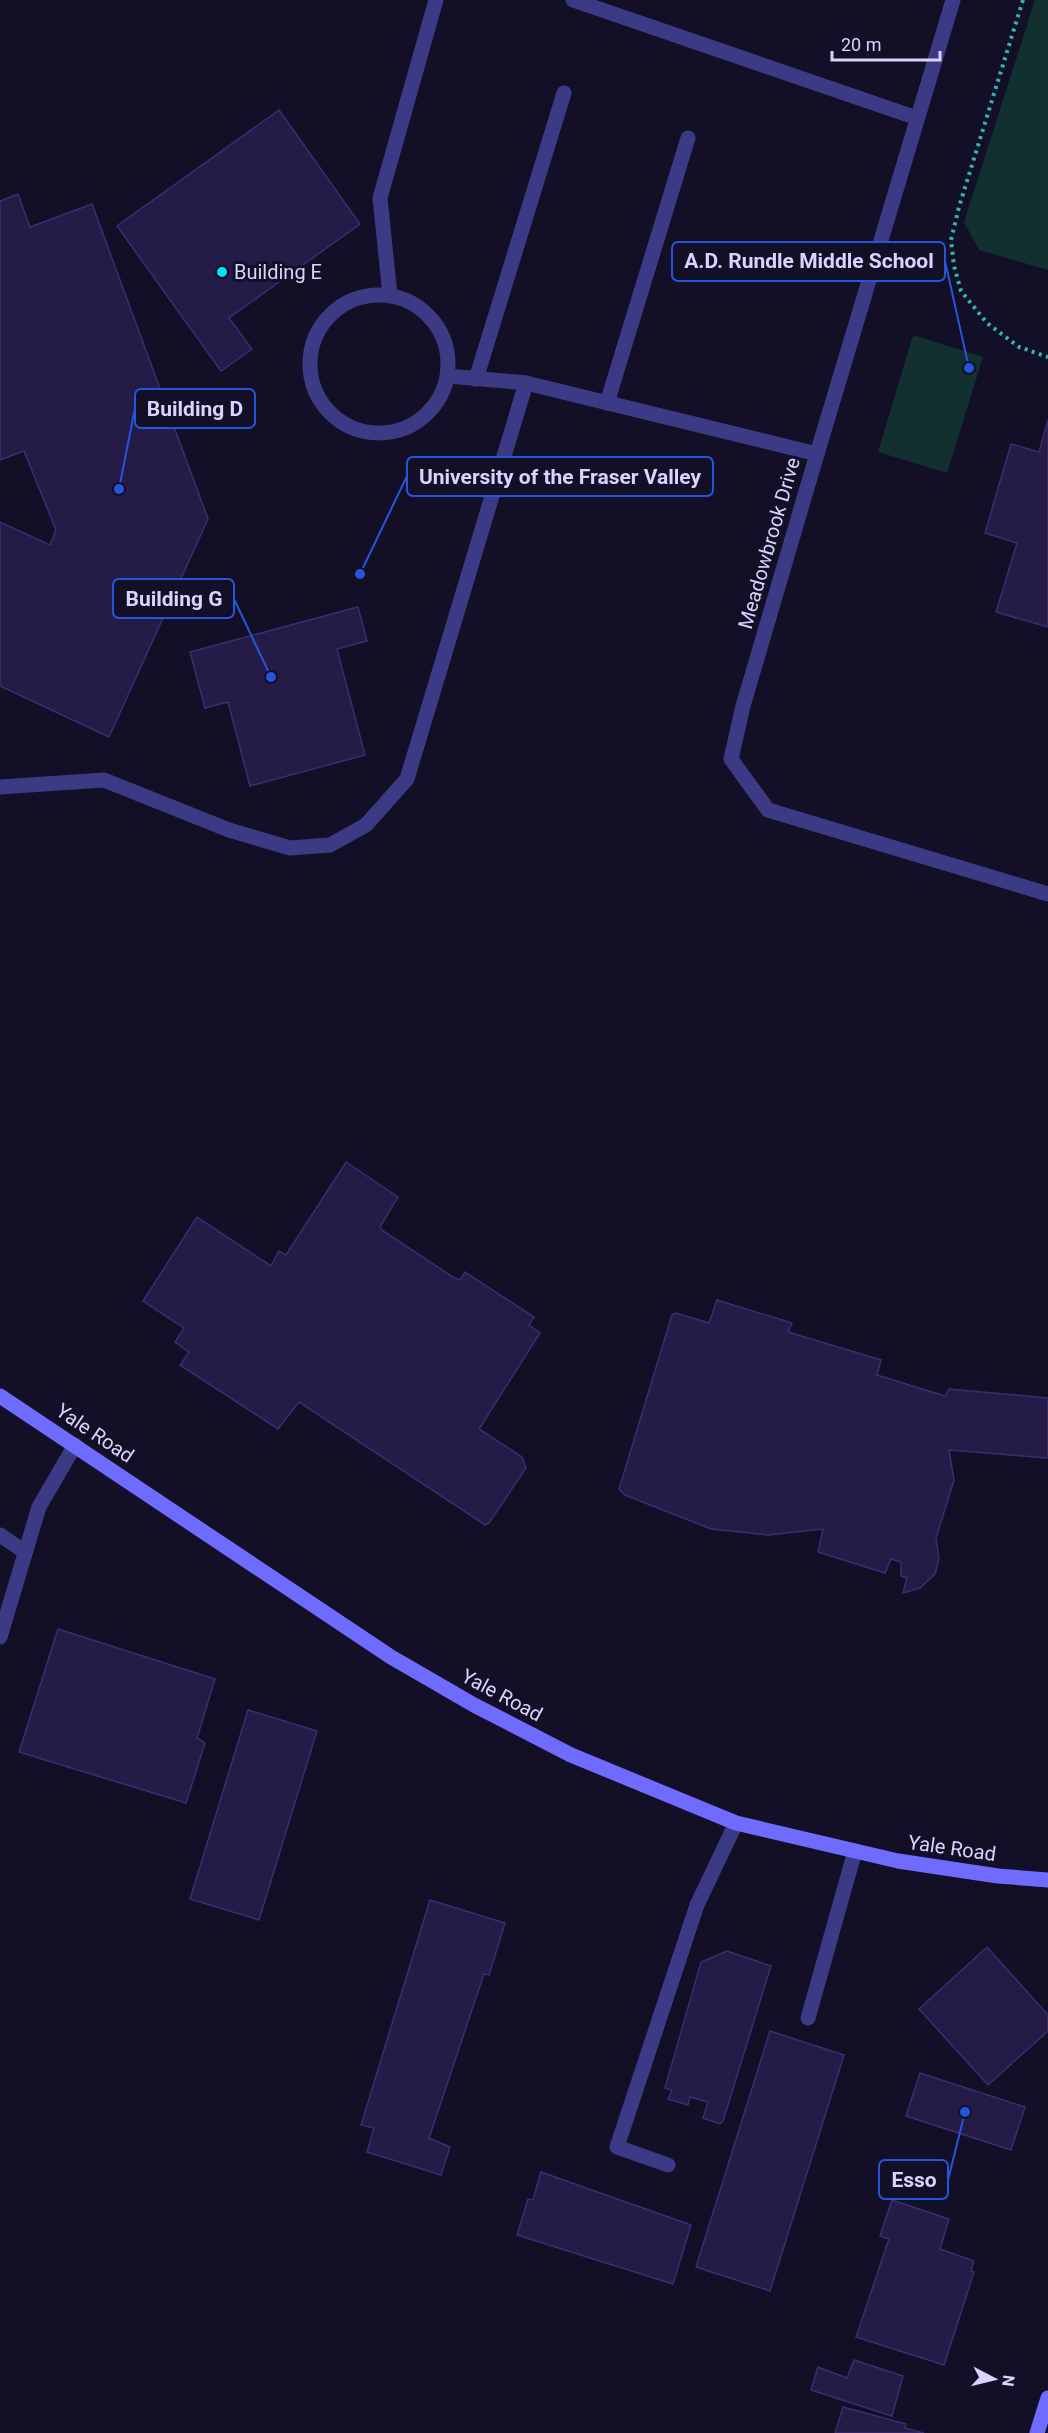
<svg xmlns="http://www.w3.org/2000/svg" width="1048" height="2433" viewBox="0 0 1048 2433" font-family="Roboto,sans-serif">
	<style>
		.green { fill: #12302f }
		.building { fill: #241b47; stroke: #3b2d73; stroke-width: 1.5 }
		.lines { fill: none; stroke-linecap: round; stroke-linejoin: round }
		.path { stroke: #2fb8b0; stroke-width: 4; stroke-dasharray: 3 4.5; stroke-linecap: butt }
		.lane { stroke: #3d3a85; stroke-width: 15 }
		.street { stroke: #3d3a85; stroke-width: 15 }
		.secondary { stroke: #6f6bff; stroke-width: 15 }
		.poi-dot { fill: #00e5ff; stroke: #130f26; stroke-width: 2 }
		.labels { text-anchor: middle; stroke-width: 6; stroke-linejoin: round; paint-order: stroke }
		.poi-label { font-size: 20px; fill: #d9d4ff; stroke: #130f26; text-anchor: start }
		.street-label { font-size: 20px; fill: #d9d4ff; stroke: #130f26 }
		.leader { fill: none; stroke: #2655da; stroke-width: 2 }
		.callout-dot { fill: #2655da; stroke: #130f26; stroke-width: 2 }
		.callout { fill: #130f26; stroke: #2655da; stroke-width: 2 }
		.callout-label { font-size: 21px; text-anchor: middle; font-weight: bold; fill: #d9d4ff }
	</style>
	<rect width="100%" height="100%" fill="#130f26"/>
	<g class="green">
		<polygon points="1035,0 1048,0 1048,270 979,250 964,222"/>
		<polygon points="913,335 983,357 947,473 878,452"/>
	</g>
	<g class="building">
		<polygon points="279,110 360,224 229,318 252,349 221,371 117,226"/>
		<polygon points="18,194 30,227 92,204 208,519 109,737 0,686 0,522 50,545 56,530 24,451 0,460 0,201"/>
		<polygon points="1048,420 1048,627 996,612 1017,543 985,533 1011,444 1039,452"/>
		<polygon points="358,607 367,641 337,649 365,755 250,786 228,702 205,708 190,652"/>
		<polygon points="346,1162 398,1197 380,1227 383,1231 453,1277 460,1280 465,1272 534,1317 529,1325 540,1333 479,1429 522,1457 526,1468 489,1523 485,1525 299,1402 278,1429 180,1365 189,1352 175,1342 184,1328 143,1301 197,1217 271,1266 279,1251 286,1255"/>
		<polygon points="717,1300 792,1323 788,1332 881,1360 877,1375 945,1396 949,1389 1048,1398 1048,1458 949,1450 954,1480 936,1538 939,1559 935,1574 920,1588 903,1593 907,1578 901,1576 901,1562 891,1559 885,1573 818,1552 823,1529 768,1535 711,1529 625,1495 619,1489 672,1315 676,1313 709,1323"/>
		<polygon points="58,1629 215,1679 197,1738 205,1743 186,1803 19,1752"/>
		<polygon points="248,1710 317,1731 259,1920 190,1899"/>
		<polygon points="430,1900 505,1923 489,1975 484,1974 429,2138 450,2147 441,2175 367,2152 374,2128 361,2125"/>
		<polygon points="987,1947 1048,2015 1048,2031 988,2085 919,2009"/>
		<polygon points="727,1951 771,1966 723,2121 720,2124 703,2118 708,2102 690,2097 688,2105 668,2099 672,2090 665,2088 701,1962"/>
		<polygon points="770,2031 844,2055 770,2291 696,2267"/>
		<polygon points="920,2073 1025,2107 1011,2150 906,2116"/>
		<polygon points="541,2172 691,2225 673,2284 517,2235 528,2199 533,2200"/>
		<polygon points="892,2200 949,2219 940,2249 974,2261 971,2271 974,2272 944,2365 856,2337 889,2239 880,2236"/>
		<polygon points="854,2360 903,2376 892,2416 811,2390 818,2367 847,2378"/>
		<polygon points="843,2407 906,2424 905,2428 924,2433 835,2433"/>
	</g>
	<g class="lines">
		<polyline class="path" points="1023,0 959,207 951,240 954,266 961,291 987,323 1019,347 1048,357"/>
		<g class="lane">
			<circle cx="379" cy="364" r="69"/>
			<polyline points="390,295 380,198 436,0"/>
			<polyline points="448,376 526,383 817,454"/>
			<polyline points="476,379 564,93"/>
			<polyline points="607,403 688,138"/>
			<polyline points="0,787 104,780 229,830 290,848 330,845 366,825 407,779 526,383"/>
			<polyline points="0,1535 25,1552"/>
			<polyline points="0,1637 39,1507 75,1445"/>
			<polyline points="808,2018 855,1851"/>
			<polyline points="668,2165 617,2147 697,1905 736,1823"/>
		</g>
		<g class="street">
			<polyline points="573,0 917,118"/>
			<polyline points="953,0 817,454 743,706 731,759 768,810 1048,894"/>
		</g>
		<g class="secondary">
			<polyline points="0,1396 391,1657 474,1705 571,1755 736,1823 898,1861 998,1876 1048,1880"/>
			<polyline points="1037,2433 1048,2398"/>
		</g>
	</g>
	<circle class="poi-dot" cx="222" cy="272" r="6"/>
	<g class="labels">
		<g class="poi-label">
			<text x="234" y="279">Building E</text>
		</g>
		<g class="street-label">
			<text transform="translate(769 543) rotate(-74)" y="7">Meadowbrook Drive</text>
			<text transform="translate(95 1433) rotate(34)" y="7">Yale Road</text>
			<text transform="translate(502 1695) rotate(28)" y="7">Yale Road</text>
			<text transform="translate(952 1848) rotate(8)" y="7">Yale Road</text>
		</g>
	</g>
	<path class="leader" d="M969 368L945 261M119 489L135 408M360 574L407 476M271 677L234 599M965 2112L948 2180"/>
	<g class="callout-dot">
		<circle cx="969" cy="368" r="6"/>
		<circle cx="119" cy="489" r="6"/>
		<circle cx="360" cy="574" r="6"/>
		<circle cx="271" cy="677" r="6"/>
		<circle cx="965" cy="2112" r="6"/>
	</g>
	<g class="callout">
		<rect x="672" y="242" width="273" height="39" rx="6"/>
		<rect x="135" y="389" width="120" height="39" rx="6"/>
		<rect x="407" y="457" width="306" height="39" rx="6"/>
		<rect x="113" y="579" width="121" height="39" rx="6"/>
		<rect x="879" y="2160" width="69" height="39" rx="6"/>
	</g>
	<g class="callout-label">
		<text x="809" y="268">A.D. Rundle Middle School</text>
		<text x="195" y="416">Building D</text>
		<text x="560" y="484">University of the Fraser Valley</text>
		<text x="174" y="606">Building G</text>
		<text x="914" y="2187">Esso</text>
	</g>
	<g transform="translate(994 2379) rotate(97)" stroke="#130f26" stroke-width="4.5" paint-order="stroke">
	<path d="M0-4.5L10 22L0 15L-10 22Z" fill="#d9d4ff"/>
	<text y="-9" font-size="16" font-weight="bold" text-anchor="middle" fill="#d9d4ff">N</text>
	</g>
	<path d="M832 51v9h108v-9" fill="none" stroke="#d9d4ff" stroke-width="3"/>
	<text x="841" y="51" font-size="18" fill="#d9d4ff" stroke="#130f26" stroke-width="4.5" paint-order="stroke">20 m</text>
</svg>
